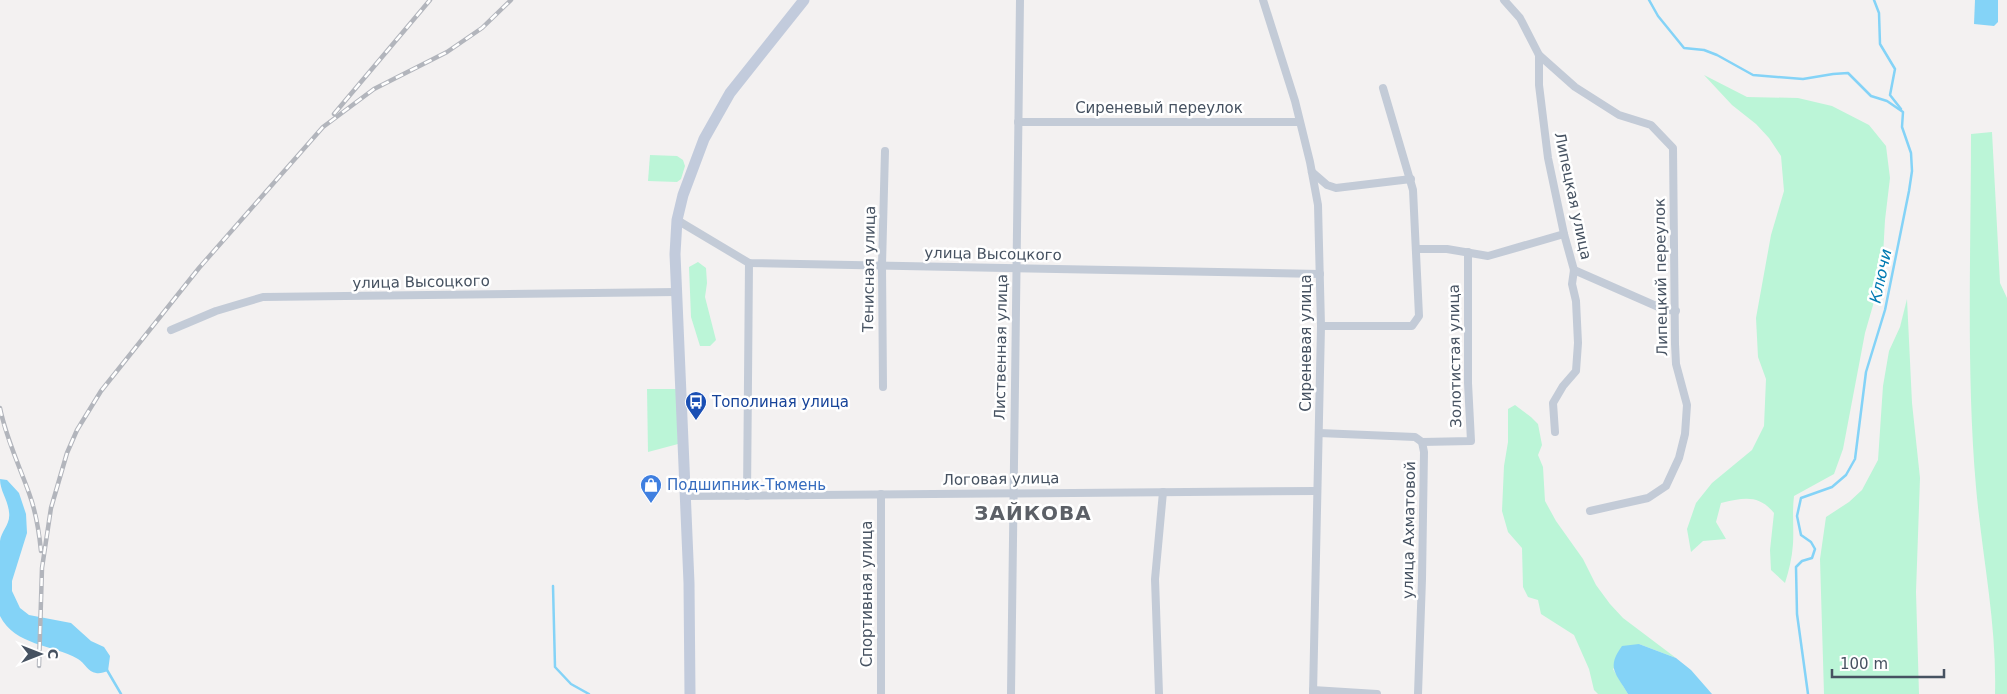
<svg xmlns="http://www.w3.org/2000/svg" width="2007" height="694" viewBox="0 0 2007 694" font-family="'DejaVu Sans',sans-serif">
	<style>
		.green { fill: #bbf5d7 }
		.water { fill: #84d3f7 }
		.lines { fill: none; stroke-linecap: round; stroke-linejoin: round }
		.stream { stroke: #84d3f7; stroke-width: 2.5 }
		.street { stroke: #c3cbd7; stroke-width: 8 }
		.secondary { stroke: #c2cbdc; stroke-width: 11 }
		.rail-casing { stroke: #b2b5bc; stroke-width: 4.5 }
		.rail { stroke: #fff; stroke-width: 2.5; stroke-dasharray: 8; stroke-linecap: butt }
		.labels { text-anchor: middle; stroke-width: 5; stroke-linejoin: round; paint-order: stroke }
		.street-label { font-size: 15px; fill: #465261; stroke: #fff }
		.transit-label { font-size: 15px; fill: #164399; stroke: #fff; text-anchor: start }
		.shop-label { font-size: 15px; fill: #366cbe; stroke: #fff; text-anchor: start }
		.water-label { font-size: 16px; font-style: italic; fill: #017ab2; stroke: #fff }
		.district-label { font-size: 20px; font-weight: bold; letter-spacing: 1px; fill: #5c6067; stroke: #fff }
	</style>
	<rect width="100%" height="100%" fill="#f3f1f1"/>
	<g class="green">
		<path d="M1704,75l43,22 51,1 34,8 37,19 17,21 4,32 -5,42 -3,54 -17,59 -22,116 -9,25 -40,22c-2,16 0,32 -1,48 -1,14 -4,26 -8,39l-14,-13 -1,-20 4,-37c-16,-19 -30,-15 -53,-10l-5,19 10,17 -23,2 -12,11 -4,-23 9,-26 16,-20 40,-33 12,-24 2,-47 -8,-22 -2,-39 15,-83 13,-44 -3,-35 -12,-18 -13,-14 -24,-19z"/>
		<path d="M1992,132l8,151 7,15v396h-12c2,-70 -13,-138 -19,-207 -10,-118 -5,-236 -5,-353z"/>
		<polygon points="650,155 677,156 683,160 685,166 681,179 677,182 648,181"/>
		<polygon points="698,262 706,268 707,283 705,297 716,340 710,346 700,346 691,317 689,267"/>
		<polygon points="1907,299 1912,403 1920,478 1916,592 1919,694 1824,694 1820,559 1826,517 1849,502 1862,490 1878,460 1883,386 1889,351 1900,327"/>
		<polygon points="647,389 677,389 678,444 648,452"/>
		<polygon points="1515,405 1531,417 1538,424 1542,445 1538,455 1543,467 1545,501 1556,521 1583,559 1596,585 1610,604 1623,618 1676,658 1639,644 1613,669 1628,694 1598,694 1594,690 1589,669 1574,635 1541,614 1538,600 1528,597 1523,587 1522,548 1508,532 1502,511 1504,466 1508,442 1508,409"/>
	</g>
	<g class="water">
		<polygon points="1975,0 1998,0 1998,22 1994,26 1974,24"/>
		<path d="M0,479l7,1 12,13 7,21 1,19 -15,48v10l8,17 9,7 42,8 20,18 13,6 6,9 -2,15c-4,1 -8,3 -12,2 -8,-1 -11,-10 -18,-14 -26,-15 -63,-13 -78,-43 0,-24 0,-51 0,-75 1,-10 11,-17 9,-29 -1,-12 -9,-21 -9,-33z"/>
		<path d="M1639,644l37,14 15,12 21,24h-84c-12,-21 -22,-26 -6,-48z"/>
	</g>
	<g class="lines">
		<g class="stream">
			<polyline points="1649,0 1658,16 1684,48 1704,50 1717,55 1753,75 1803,79 1833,74 1848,73 1871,96 1887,101 1903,112 1902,127 1911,153 1912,171 1909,191 1885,310 1866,372 1855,459 1846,475 1832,487 1801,498 1797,516 1801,535 1811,542 1815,549 1812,558 1802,561 1796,567 1797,614 1808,694"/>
			<polyline points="1874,0 1879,13 1880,44 1895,69 1890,95 1901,109"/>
			<polyline points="553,586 555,667 571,684 589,694"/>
			<polyline points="107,670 121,694"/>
		</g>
		<g class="street">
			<polyline points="1263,0 1295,101 1310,162 1318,205 1321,326 1313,694"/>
			<polyline points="1504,0 1520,18 1539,55 1539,85 1548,158 1564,234 1574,270 1572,284 1576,301 1578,343 1576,371 1563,386 1553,403 1555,432"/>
			<polyline points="1539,55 1575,87 1619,115 1651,125 1673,148 1675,344 1676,364 1687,405 1685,434 1679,458 1666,486 1648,498 1590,511"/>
			<polyline points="1018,122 1299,122"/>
			<polyline points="1312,172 1327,185 1336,188 1411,179"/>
			<polyline points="677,220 749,263 1320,274"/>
			<polyline points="1417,249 1447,249 1488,256 1564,234"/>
			<polyline points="1574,270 1663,309 1676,311"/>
			<polyline points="1321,326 1412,326 1419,316 1413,190 1383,88"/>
			<polyline points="171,330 216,311 263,297 677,292"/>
			<polyline points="883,387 882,265 885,151"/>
			<polyline points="1319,433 1415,437 1422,442 1424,452 1422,579 1418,694"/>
			<polyline points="1422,442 1471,441 1468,383 1468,252"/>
			<polyline points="686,496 1316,491"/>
			<polyline points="747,496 749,263"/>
			<polyline points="1313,690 1377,694"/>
			<polyline points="881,694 881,494"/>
			<polyline points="1011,694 1020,0"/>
			<polyline points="1159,694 1155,579 1163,492"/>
		</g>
		<polyline class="secondary" points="690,694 689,583 675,254 677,220 683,195 704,139 730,93 804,0"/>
		<g class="rail-casing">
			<g id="rail">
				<polyline points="334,114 430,0"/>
				<path d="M0,408c6,30 19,57 29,85 7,19 10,38 12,58"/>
				<polyline points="39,666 42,568 51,508 67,453 77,430 101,391 199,268 323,127 374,89 447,52 482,28 511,0"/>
			</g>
		</g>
		<use href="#rail" class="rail"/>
	</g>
	<defs>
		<g id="bus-pin" transform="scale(1.125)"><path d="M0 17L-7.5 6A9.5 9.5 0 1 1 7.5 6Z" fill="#1a4fb4" stroke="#fff"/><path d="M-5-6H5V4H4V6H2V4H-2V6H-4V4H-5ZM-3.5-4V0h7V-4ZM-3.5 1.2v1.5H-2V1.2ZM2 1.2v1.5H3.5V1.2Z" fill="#fff"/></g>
		<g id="shop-pin" transform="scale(1.125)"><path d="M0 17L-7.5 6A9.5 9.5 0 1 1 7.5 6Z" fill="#3f7fe0" stroke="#fff"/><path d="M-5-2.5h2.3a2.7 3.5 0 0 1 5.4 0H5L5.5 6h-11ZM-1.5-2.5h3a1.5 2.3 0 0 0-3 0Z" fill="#fff"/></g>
	</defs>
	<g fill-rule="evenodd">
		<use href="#bus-pin" x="696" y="402"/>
		<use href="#shop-pin" x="651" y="485"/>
	</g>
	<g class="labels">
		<g class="street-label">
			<text x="1159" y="113">Сиреневый переулок</text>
			<text transform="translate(1573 196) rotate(78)" y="5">Липецкая улица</text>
			<text transform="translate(993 254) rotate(1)" y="5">улица Высоцкого</text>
			<text transform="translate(869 269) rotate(-89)" y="5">Тенисная улица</text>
			<text transform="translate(1661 277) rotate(-91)" y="5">Липецкий переулок</text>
			<text transform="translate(421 282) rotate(-1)" y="5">улица Высоцкого</text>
			<text transform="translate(1306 343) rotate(-90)" y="5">Сиреневая улица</text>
			<text transform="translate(1001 347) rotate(-89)" y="5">Лиственная улица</text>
			<text transform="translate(1455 356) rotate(-91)" y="5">Золотистая улица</text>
			<text transform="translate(1001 479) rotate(-1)" y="5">Логовая улица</text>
			<text transform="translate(1409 530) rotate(-89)" y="5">улица Ахматовой</text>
			<text transform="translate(867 594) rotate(-90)" y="5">Спортивная улица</text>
		</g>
		<g class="transit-label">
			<text x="712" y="407">Тополиная улица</text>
		</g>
		<g class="shop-label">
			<text x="667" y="490">Подшипник-Тюмень</text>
		</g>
		<g class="water-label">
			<text transform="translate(1880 276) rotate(-78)" y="6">Ключи</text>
		</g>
		<g class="district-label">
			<text x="1033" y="520">ЗАЙКОВА</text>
		</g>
	</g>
	<g transform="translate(40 654) rotate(90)" stroke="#ffffff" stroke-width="4" paint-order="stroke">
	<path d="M0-4L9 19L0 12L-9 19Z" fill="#465261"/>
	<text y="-8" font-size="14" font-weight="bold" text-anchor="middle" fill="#465261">С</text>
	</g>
	<path d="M1832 669v8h112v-8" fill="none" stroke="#465261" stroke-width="2.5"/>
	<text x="1840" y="669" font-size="15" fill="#465261" stroke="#ffffff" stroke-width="4" paint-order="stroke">100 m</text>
</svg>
